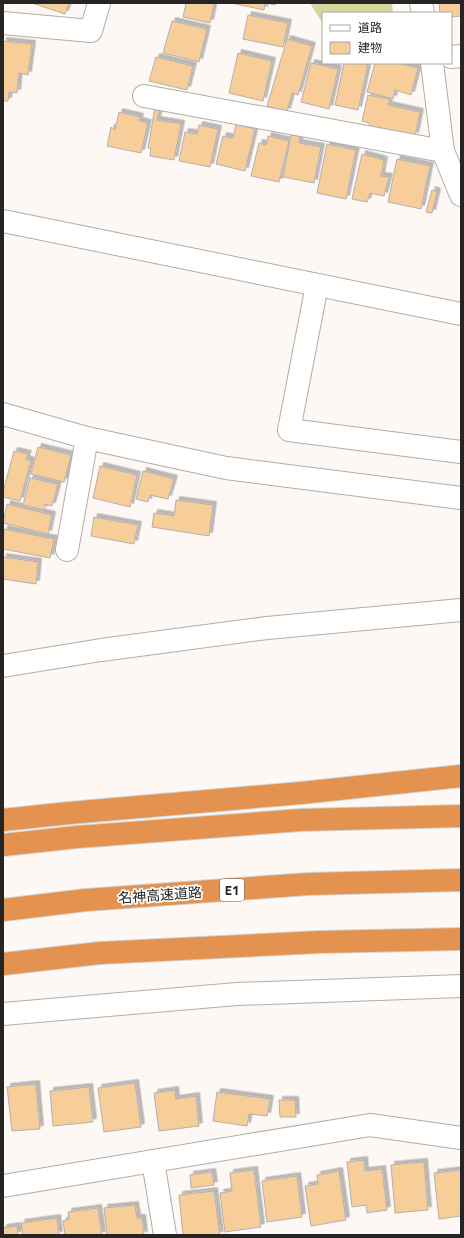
<svg xmlns="http://www.w3.org/2000/svg" width="464" height="1238" viewBox="0 0 464 1238" font-family="'Titillium Web','Noto Sans JP',sans-serif">
	<style>
		.green { fill: #d5d89c }
		.building { fill: #f7cd9a; stroke: #b4b0ac; filter: url(#shadow) }
		.lines { fill: none; stroke-linecap: round; stroke-linejoin: round }
		.street-casing { stroke: #b2ada9; stroke-width: 24 }
		.secondary-casing { stroke: #b2ada9; stroke-width: 24 }
		.highway-casing { stroke: #d4d3d3; stroke-width: 24 }
		.street { stroke: #fff; stroke-width: 22 }
		.secondary { stroke: #fff; stroke-width: 22 }
		.highway { stroke: #e3924f; stroke-width: 22 }
		.labels { text-anchor: middle; stroke-width: 3.5; stroke-linejoin: round; paint-order: stroke }
		.shield { fill: #fff; stroke: #686666; stroke-width: 1 }
		.shield-label { font-size: 13px; font-weight: bold; fill: #272524 }
		.street-label { font-size: 14px; fill: #272524; stroke: #fff }
	</style>
	<defs>
		<filter id="shadow"><feDropShadow dx="3.5" dy="-3.5" stdDeviation="0" flood-color="#0004"/></filter>
	</defs>
	<rect width="100%" height="100%" fill="#fdf8f4"/>
	<polygon class="green" points="310,3 392,3 393,13 323,13 323,24"/>
	<g class="building">
		<polygon points="32,3 69,3 65,14"/>
		<polygon points="186,3 214,3 210,23 183,17"/>
		<polygon points="231,3 276,3 275,5 265,3 264,10"/>
		<polygon points="439,3 461,3 461,16 451,17 451,13 440,13"/>
		<polygon points="248,15 288,23 283,47 243,39"/>
		<polygon points="172,21 207,29 199,62 163,53"/>
		<polygon points="287,39 312,46 298,95 292,93 287,112 267,106"/>
		<polygon points="3,41 32,44 28,75 19,73 17,93 9,92 8,101 3,101"/>
		<polygon points="238,53 272,61 263,101 229,93"/>
		<polygon points="156,57 193,66 187,90 149,81"/>
		<polygon points="311,63 338,69 329,109 301,102"/>
		<polygon points="344,63 368,64 358,110 335,105"/>
		<polygon points="375,63 398,63 418,68 411,95 395,90 393,99 367,92"/>
		<polygon points="368,95 390,99 388,105 420,112 415,136 370,126 369,123 362,121"/>
		<polygon points="155,107 160,108 157,120 181,124 174,160 150,156 151,148 148,148"/>
		<polygon points="119,112 140,117 139,121 148,123 141,153 107,146 111,127 115,130"/>
		<polygon points="236,124 255,129 245,171 216,164 223,136 233,138"/>
		<polygon points="199,125 218,129 210,167 179,161 185,132 197,134"/>
		<polygon points="291,135 300,136 299,143 321,147 314,183 283,177"/>
		<polygon points="268,136 289,141 279,182 251,176 259,143 266,145"/>
		<polygon points="327,144 356,150 346,199 317,193"/>
		<polygon points="362,154 384,160 381,176 389,177 384,196 370,193 367,202 352,199"/>
		<polygon points="397,159 430,166 421,209 388,202"/>
		<polygon points="432,190 437,192 432,213 426,212"/>
		<polygon points="38,447 71,455 64,482 31,474"/>
		<polygon points="14,451 28,454 26,459 31,461 20,501 3,497 3,492"/>
		<polygon points="100,466 137,475 130,507 93,498"/>
		<polygon points="143,471 174,479 168,499 150,495 148,502 136,499"/>
		<polygon points="30,478 58,484 52,506 45,504 44,510 23,505"/>
		<polygon points="176,500 213,505 209,536 152,527 154,513 174,516"/>
		<polygon points="7,504 52,515 48,534 3,523"/>
		<polygon points="94,517 138,525 134,544 91,536"/>
		<polygon points="4,529 54,539 50,558 3,549"/>
		<polygon points="3,557 38,562 36,584 3,579"/>
		<polygon points="135,1083 141,1127 104,1132 98,1088"/>
		<polygon points="36,1084 40,1129 12,1131 7,1087"/>
		<polygon points="89,1087 93,1122 53,1126 50,1091"/>
		<polygon points="175,1090 176,1099 196,1096 199,1126 159,1131 154,1093"/>
		<polygon points="217,1092 270,1099 267,1116 249,1114 247,1126 213,1121"/>
		<polygon points="279,1100 295,1100 296,1117 280,1117"/>
		<polygon points="364,1160 365,1171 382,1169 387,1210 367,1213 366,1205 352,1207 347,1162"/>
		<polygon points="424,1162 428,1210 395,1213 391,1165"/>
		<polygon points="254,1170 261,1227 225,1232 220,1193 232,1191 230,1173"/>
		<polygon points="461,1170 461,1216 439,1219 434,1173"/>
		<polygon points="339,1171 346,1220 311,1226 305,1186 318,1184 317,1175"/>
		<polygon points="212,1172 214,1185 191,1188 190,1175"/>
		<polygon points="297,1176 302,1217 267,1222 262,1181"/>
		<polygon points="214,1191 220,1235 183,1235 179,1195"/>
		<polygon points="135,1205 137,1218 142,1218 144,1235 107,1235 104,1208"/>
		<polygon points="98,1208 102,1235 65,1235 63,1221 69,1219 68,1212"/>
		<polygon points="57,1218 59,1235 23,1235 21,1223"/>
		<polygon points="17,1226 18,1235 3,1235 3,1228"/>
	</g>
	<g class="lines">
		<g class="street-casing">
			<g id="street">
				<polyline points="421,3 423,13"/>
				<polyline points="3,23 91,31 99,3"/>
				<polyline points="451,57 461,56"/>
				<polyline points="432,63 443,151 461,195"/>
				<polyline points="144,96 443,151"/>
				<polyline points="3,221 461,314"/>
				<polyline points="317,285 289,430 461,452"/>
				<polyline points="67,550 87,438"/>
				<polyline points="3,1014 237,994 461,986"/>
				<polyline points="153,1161 165,1235"/>
				<polyline points="3,1186 370,1125 461,1138"/>
			</g>
		</g>
		<g class="secondary-casing">
			<g id="secondary">
				<polyline points="3,414 87,438 226,468 461,498"/>
				<polyline points="3,666 101,650 267,628 461,610"/>
			</g>
		</g>
		<g class="highway-casing">
			<g id="highway">
				<polyline points="3,820 69,813 301,793 461,776"/>
				<polyline points="3,845 77,837 301,820 461,816"/>
				<polyline points="3,910 86,900 308,884 461,880"/>
				<polyline points="3,964 100,953 320,942 461,939"/>
			</g>
		</g>
		<use href="#street" class="street"/>
		<use href="#secondary" class="secondary"/>
		<use href="#highway" class="highway"/>
	</g>
	<g class="labels">
		<rect class="shield" x="220" y="879" width="24" height="22" rx="3"/>
		<g class="shield-label">
			<text x="232" y="895">E1</text>
		</g>
		<g class="street-label">
			<text transform="translate(160 895) rotate(-4)" y="5">名神高速道路</text>
		</g>
	</g>
	<rect width="464" height="1238" fill="none" stroke="#272524" stroke-width="8"/>
	<rect x="322" y="12" width="130" height="52" fill="#ffffff" stroke="#a9a8a7"/>
	<rect x="330" y="25" width="20" height="6" fill="#ffffff" stroke="#a9a8a7"/>
	<text x="358" y="32" font-size="12" fill="#272524">道路</text>
	<rect x="330" y="42" width="20" height="12" fill="#f7cd9a" stroke="#a9a8a7"/>
	<text x="358" y="52" font-size="12" fill="#272524">建物</text>
</svg>
